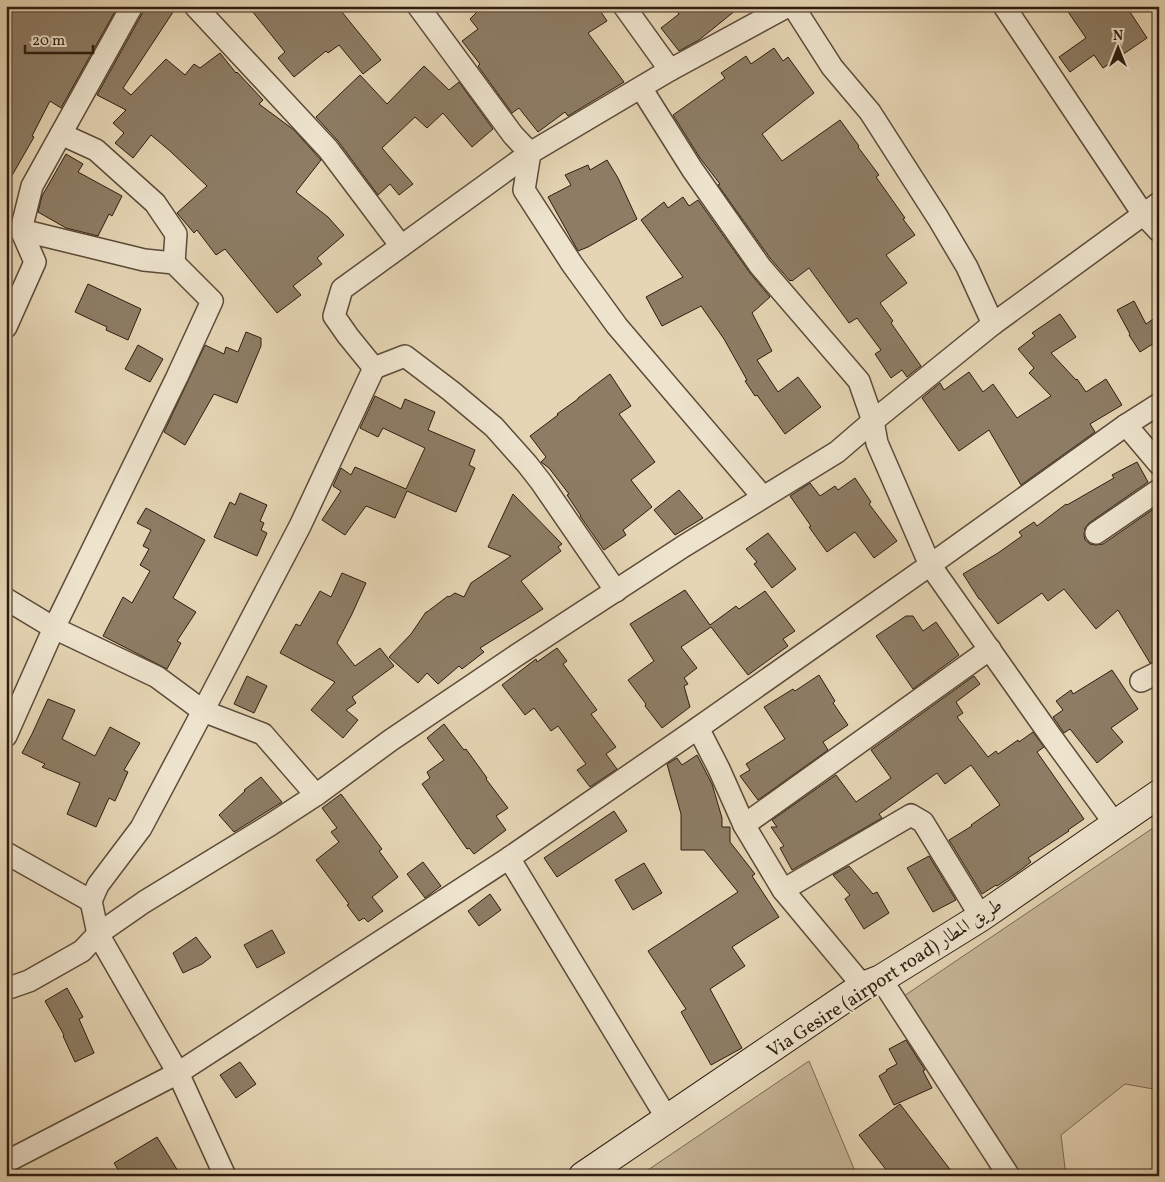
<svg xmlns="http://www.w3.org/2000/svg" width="1165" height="1182" viewBox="0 0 1165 1182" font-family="Vollkorn,Amiri,serif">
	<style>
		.green { fill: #c6b698; stroke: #7a6a54 }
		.building { fill: #8d7d65; stroke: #2e1d10 }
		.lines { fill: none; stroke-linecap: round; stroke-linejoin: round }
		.minor-casing { stroke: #5c4b39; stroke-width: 24 }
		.secondary-casing { stroke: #2e1d10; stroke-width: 30 }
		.minor { stroke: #eee4ce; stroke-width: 21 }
		.secondary { stroke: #eee4ce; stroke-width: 28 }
		.labels { text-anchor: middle; stroke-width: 4; stroke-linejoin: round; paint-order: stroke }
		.street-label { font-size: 19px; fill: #2e1d10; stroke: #eee4ce }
	</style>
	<rect width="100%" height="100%" fill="#e5d5b4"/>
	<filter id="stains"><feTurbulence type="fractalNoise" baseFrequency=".004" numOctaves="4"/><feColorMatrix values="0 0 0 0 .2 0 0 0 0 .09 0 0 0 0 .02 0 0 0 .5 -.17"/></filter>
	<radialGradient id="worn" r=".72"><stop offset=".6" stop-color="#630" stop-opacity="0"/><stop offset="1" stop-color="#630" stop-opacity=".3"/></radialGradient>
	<g class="green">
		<polygon points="1159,824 1159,1090 1125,1084 1061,1135 1066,1176 994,1176 901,998"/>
		<polygon points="809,1061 857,1176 639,1176"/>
	</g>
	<g class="building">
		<polygon points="6,6 118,6 61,108 50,101 32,136 34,137 6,186"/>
		<polygon points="144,6 177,6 123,88 131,95 166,59 185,75 194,64 200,68 220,53 236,73 237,72 263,100 259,104 294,130 321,160 296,192 328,217 344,235 317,258 322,264 293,286 301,295 277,313 225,249 216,255 197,230 194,233 177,213 207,186 170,151 151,135 133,158 115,143 124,133 113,123 126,110 97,95 143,12"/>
		<polygon points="248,6 337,6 381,60 363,74 339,45 328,53 326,51 294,77 278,58 285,52"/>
		<polygon points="483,6 597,6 607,21 588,33 624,82 568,116 565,112 538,132 519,108 512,113 478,66 480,64 462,41 478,29 470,19"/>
		<polygon points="673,6 741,6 699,40 679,51 661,28 679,14"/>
		<polygon points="1064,6 1126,6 1147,38 1103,68 1094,55 1070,72 1059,57 1086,38"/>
		<polygon points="774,48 783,61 788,57 814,93 762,134 782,161 840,120 859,146 858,147 879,175 876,177 905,218 903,219 915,235 886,255 907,283 880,303 893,321 891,323 921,366 907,377 902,370 891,378 875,354 881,350 857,318 849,323 809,268 792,281 791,280 790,281 770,258 718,185 720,184 700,158 673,115 725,78 721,73 746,56 751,64"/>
		<polygon points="424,66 449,90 459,82 493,129 472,147 443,113 427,128 415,117 382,148 413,184 399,195 390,184 378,195 338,141 316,117 360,75 387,104"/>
		<polygon points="66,154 83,164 78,172 122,196 112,216 109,214 98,236 66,228 38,212 42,196"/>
		<polygon points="607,160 618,178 637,219 588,247 578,251 548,197 571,185 565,175 588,165 590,170"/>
		<polygon points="683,197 689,206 698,200 750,273 770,297 752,313 772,351 757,360 778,392 798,377 821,407 785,434 757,395 755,396 745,381 747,380 724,339 701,306 662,326 646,297 683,277 641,220 664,202 668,208"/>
		<polygon points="88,284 141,309 128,340 106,330 107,327 75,312"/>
		<polygon points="1134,301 1146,324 1159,315 1159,340 1140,352 1129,335 1130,334 1117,310"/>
		<polygon points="1060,314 1076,337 1051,353 1076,380 1077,379 1086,392 1106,379 1122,405 1090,424 1095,432 1021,485 989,430 959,451 922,398 940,383 944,390 969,372 983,392 993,384 1017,418 1051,396 1029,373 1034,368 1018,349 1035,336 1032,333"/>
		<polygon points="246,332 261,338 261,346 237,403 214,394 185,445 164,432 205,345 224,354 226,347 238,352"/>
		<polygon points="138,345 163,359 150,382 125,369"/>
		<polygon points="610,374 631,406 619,414 655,462 631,480 652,507 623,530 626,535 604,550 580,516 581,516 567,495 569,494 549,468 541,462 546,457 530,436 558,415 557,414 578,399 578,398"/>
		<polygon points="375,396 401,409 405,399 435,412 428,430 475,450 469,465 475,468 456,512 407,491 395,518 366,506 345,535 322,520 341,491 333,486 341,468 351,475 355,467 406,489 425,448 383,428 378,437 360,428"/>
		<polygon points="1137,462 1148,482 1089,523 1085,528 1084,534 1085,540 1090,544 1096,545 1103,544 1158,506 1159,507 1159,660 1150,663 1118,610 1096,629 1064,589 1048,601 1042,593 998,624 980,599 979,599 963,574 998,553 1022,536 1019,532 1034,522 1037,526 1066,504 1067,505 1114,478 1112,475"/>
		<polygon points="855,478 871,502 869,504 897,541 874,558 855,532 827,552 809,527 811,526 790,496 810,483 820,496 835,486 838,490"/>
		<polygon points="679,490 703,518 675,535 654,510"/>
		<polygon points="240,493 267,505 260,521 264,523 261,530 267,533 257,556 214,537 230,502 235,505"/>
		<polygon points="513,494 562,544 558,547 561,551 521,581 543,609 480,648 484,652 462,669 459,666 438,684 427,673 418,683 389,657 411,634 426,612 427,612 448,596 449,597 455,593 464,597 471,583 511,556 488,547"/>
		<polygon points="146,508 205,540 173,598 196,612 177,641 181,643 167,669 103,636 123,597 132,603 150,571 140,565 149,549 143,546 151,530 137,523"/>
		<polygon points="768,533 796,569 772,588 754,564 757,562 746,549"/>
		<polygon points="342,573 366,583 352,614 337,643 355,666 380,648 394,666 352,697 356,703 346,710 358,720 343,738 311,710 335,682 280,653 296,624 300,626 320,591 331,597"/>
		<polygon points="685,590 710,625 736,606 739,609 765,591 795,631 783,639 788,646 748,675 711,627 681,647 697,668 684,678 688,684 684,686 690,707 662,728 645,706 646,704 628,680 654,661 630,624"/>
		<polygon points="906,616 913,616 923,631 936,622 959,655 913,689 876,636"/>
		<polygon points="557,648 567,661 563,664 597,710 591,714 616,747 606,754 617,769 590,787 577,770 586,764 558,726 551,731 534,708 525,715 502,685 536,659 537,662"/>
		<polygon points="1112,670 1138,709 1111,728 1123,742 1097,763 1070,729 1064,733 1053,717 1063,710 1056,701 1071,690 1073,694"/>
		<polygon points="819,675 835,701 833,703 848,725 823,742 828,750 758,800 740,776 750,770 746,764 785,739 764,707 793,689 795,691"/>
		<polygon points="247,676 267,686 254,713 234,704"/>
		<polygon points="974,676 980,684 956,702 963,713 957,717 988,757 996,751 998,754 1018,740 1019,742 1033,732 1044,747 1037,752 1084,819 1068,830 1069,831 1028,858 1031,862 1018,872 997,886 996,885 982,894 949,840 972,826 971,825 1000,805 971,765 945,784 937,773 879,814 882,818 792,870 780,848 784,846 771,827 777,827 772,820 836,775 856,802 891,778 871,750"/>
		<polygon points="48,699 75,710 62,739 95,756 110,727 140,743 124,770 128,772 115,801 109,798 96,827 67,814 80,783 42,767 45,764 22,753 32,734"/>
		<polygon points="444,724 464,750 466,749 487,778 486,779 508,808 496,816 506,830 474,854 469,848 467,849 422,784 430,778 427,772 444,760 427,738"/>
		<polygon points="697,755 712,784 722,818 722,827 730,827 730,842 755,874 752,876 779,917 732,947 745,966 710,989 742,1048 711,1065 681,1012 686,1009 648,951 738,892 704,850 681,850 681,814 667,764 677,758 682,765"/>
		<polygon points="261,777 282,802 234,832 219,815 245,791 244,790"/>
		<polygon points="341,794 382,849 379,851 398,877 372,897 383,911 368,922 364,918 359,921 347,905 349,904 316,860 339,842 331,832 337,828 322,808"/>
		<polygon points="614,811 627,831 557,877 544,858"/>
		<polygon points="929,856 956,900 933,912 907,868"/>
		<polygon points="423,862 441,886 425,898 407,874"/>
		<polygon points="644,863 662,893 633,910 615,880"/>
		<polygon points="849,866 873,894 877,892 889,913 864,929 845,899 850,895 833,875"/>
		<polygon points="490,894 501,910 479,926 468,911"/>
		<polygon points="272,930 285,953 257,968 244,945"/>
		<polygon points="196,937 211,957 202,964 183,973 173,953"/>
		<polygon points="67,988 83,1017 79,1019 94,1053 75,1062 63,1036 64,1035 45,1001"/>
		<polygon points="906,1040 925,1070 923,1071 932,1088 894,1105 879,1076 887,1071 886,1070 897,1064 889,1049"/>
		<polygon points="240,1062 256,1084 236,1098 220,1075"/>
		<polygon points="900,1104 955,1176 891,1176 859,1135"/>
		<polygon points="157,1137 181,1176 122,1176 114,1163"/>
	</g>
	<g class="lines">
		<g class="minor-casing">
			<g id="minor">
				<polyline points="195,6 328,149 401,246"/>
				<polyline points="418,6 513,135 530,153 524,190 572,264 617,326 763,497"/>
				<polyline points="624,6 670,70 788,6"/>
				<polyline points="1004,6 1143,214 1159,231"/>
				<polyline points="641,88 692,169 760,266 859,381 873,421 877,443 930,565 1050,735 1115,824"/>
				<polyline points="61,134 96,150 155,203 176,234 174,263"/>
				<polyline points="993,324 1159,203"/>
				<polyline points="6,327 35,262 21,230"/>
				<polyline points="1126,425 1159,464"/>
				<polyline points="1096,533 1159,490"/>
				<polyline points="616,591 541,482 527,464 494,427 451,391 405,356 374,368 348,336 334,316 342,289 530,153 670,70"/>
				<polyline points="6,599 54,628 157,677 203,711 263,734 316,795"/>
				<polyline points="1141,681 1159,672"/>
				<polyline points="698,728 719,769 744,825 783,890 863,986"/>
				<polyline points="6,736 54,628 177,377 212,301 174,263 144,260 21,230 32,186 132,6"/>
				<polyline points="744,825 990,649"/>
				<polyline points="6,853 91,901"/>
				<polyline points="509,858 668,1120"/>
				<polyline points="783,890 911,815 923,822 981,917"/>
				<polyline points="881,979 1009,1176"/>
				<polyline points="6,989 29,981 82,951 98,934 144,902 270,825 316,795 391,740 517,655 684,546 837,452 873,421 993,324 967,267 938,218 870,112 832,67 793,6"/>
				<polyline points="6,1162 178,1073 509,858 698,728 930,565 1126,425 1159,404"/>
				<polyline points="225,1176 178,1073 98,934 91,901 98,885 141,828 203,711 300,526 374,368"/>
			</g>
		</g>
		<g class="secondary-casing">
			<polyline id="secondary" points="583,1176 863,986 881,979 981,917 1159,794"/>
		</g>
		<use href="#minor" class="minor"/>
		<use href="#secondary" class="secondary"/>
	</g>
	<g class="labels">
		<g class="street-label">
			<text transform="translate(884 977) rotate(-33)" y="7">Via Gesire (airport road) طريق المطار</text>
		</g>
	</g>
	<rect width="1165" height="1182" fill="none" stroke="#e5d5b4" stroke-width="25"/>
	<rect x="8" y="8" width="1150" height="1167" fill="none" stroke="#2e1d10" stroke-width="2.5"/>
	<rect x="12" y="12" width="1140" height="1157" fill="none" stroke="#2e1d10"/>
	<g transform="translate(1118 48)" stroke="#eee4ce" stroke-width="4" paint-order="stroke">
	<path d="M0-4L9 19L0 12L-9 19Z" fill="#2e1d10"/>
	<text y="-8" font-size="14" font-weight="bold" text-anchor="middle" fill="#2e1d10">N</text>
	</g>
	<path d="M25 45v8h68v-8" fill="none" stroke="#2e1d10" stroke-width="2.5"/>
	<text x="32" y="45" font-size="15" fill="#2e1d10" stroke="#eee4ce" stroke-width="4" paint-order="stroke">20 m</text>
	<rect width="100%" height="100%" filter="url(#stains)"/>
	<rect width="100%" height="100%" fill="url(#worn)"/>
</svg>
